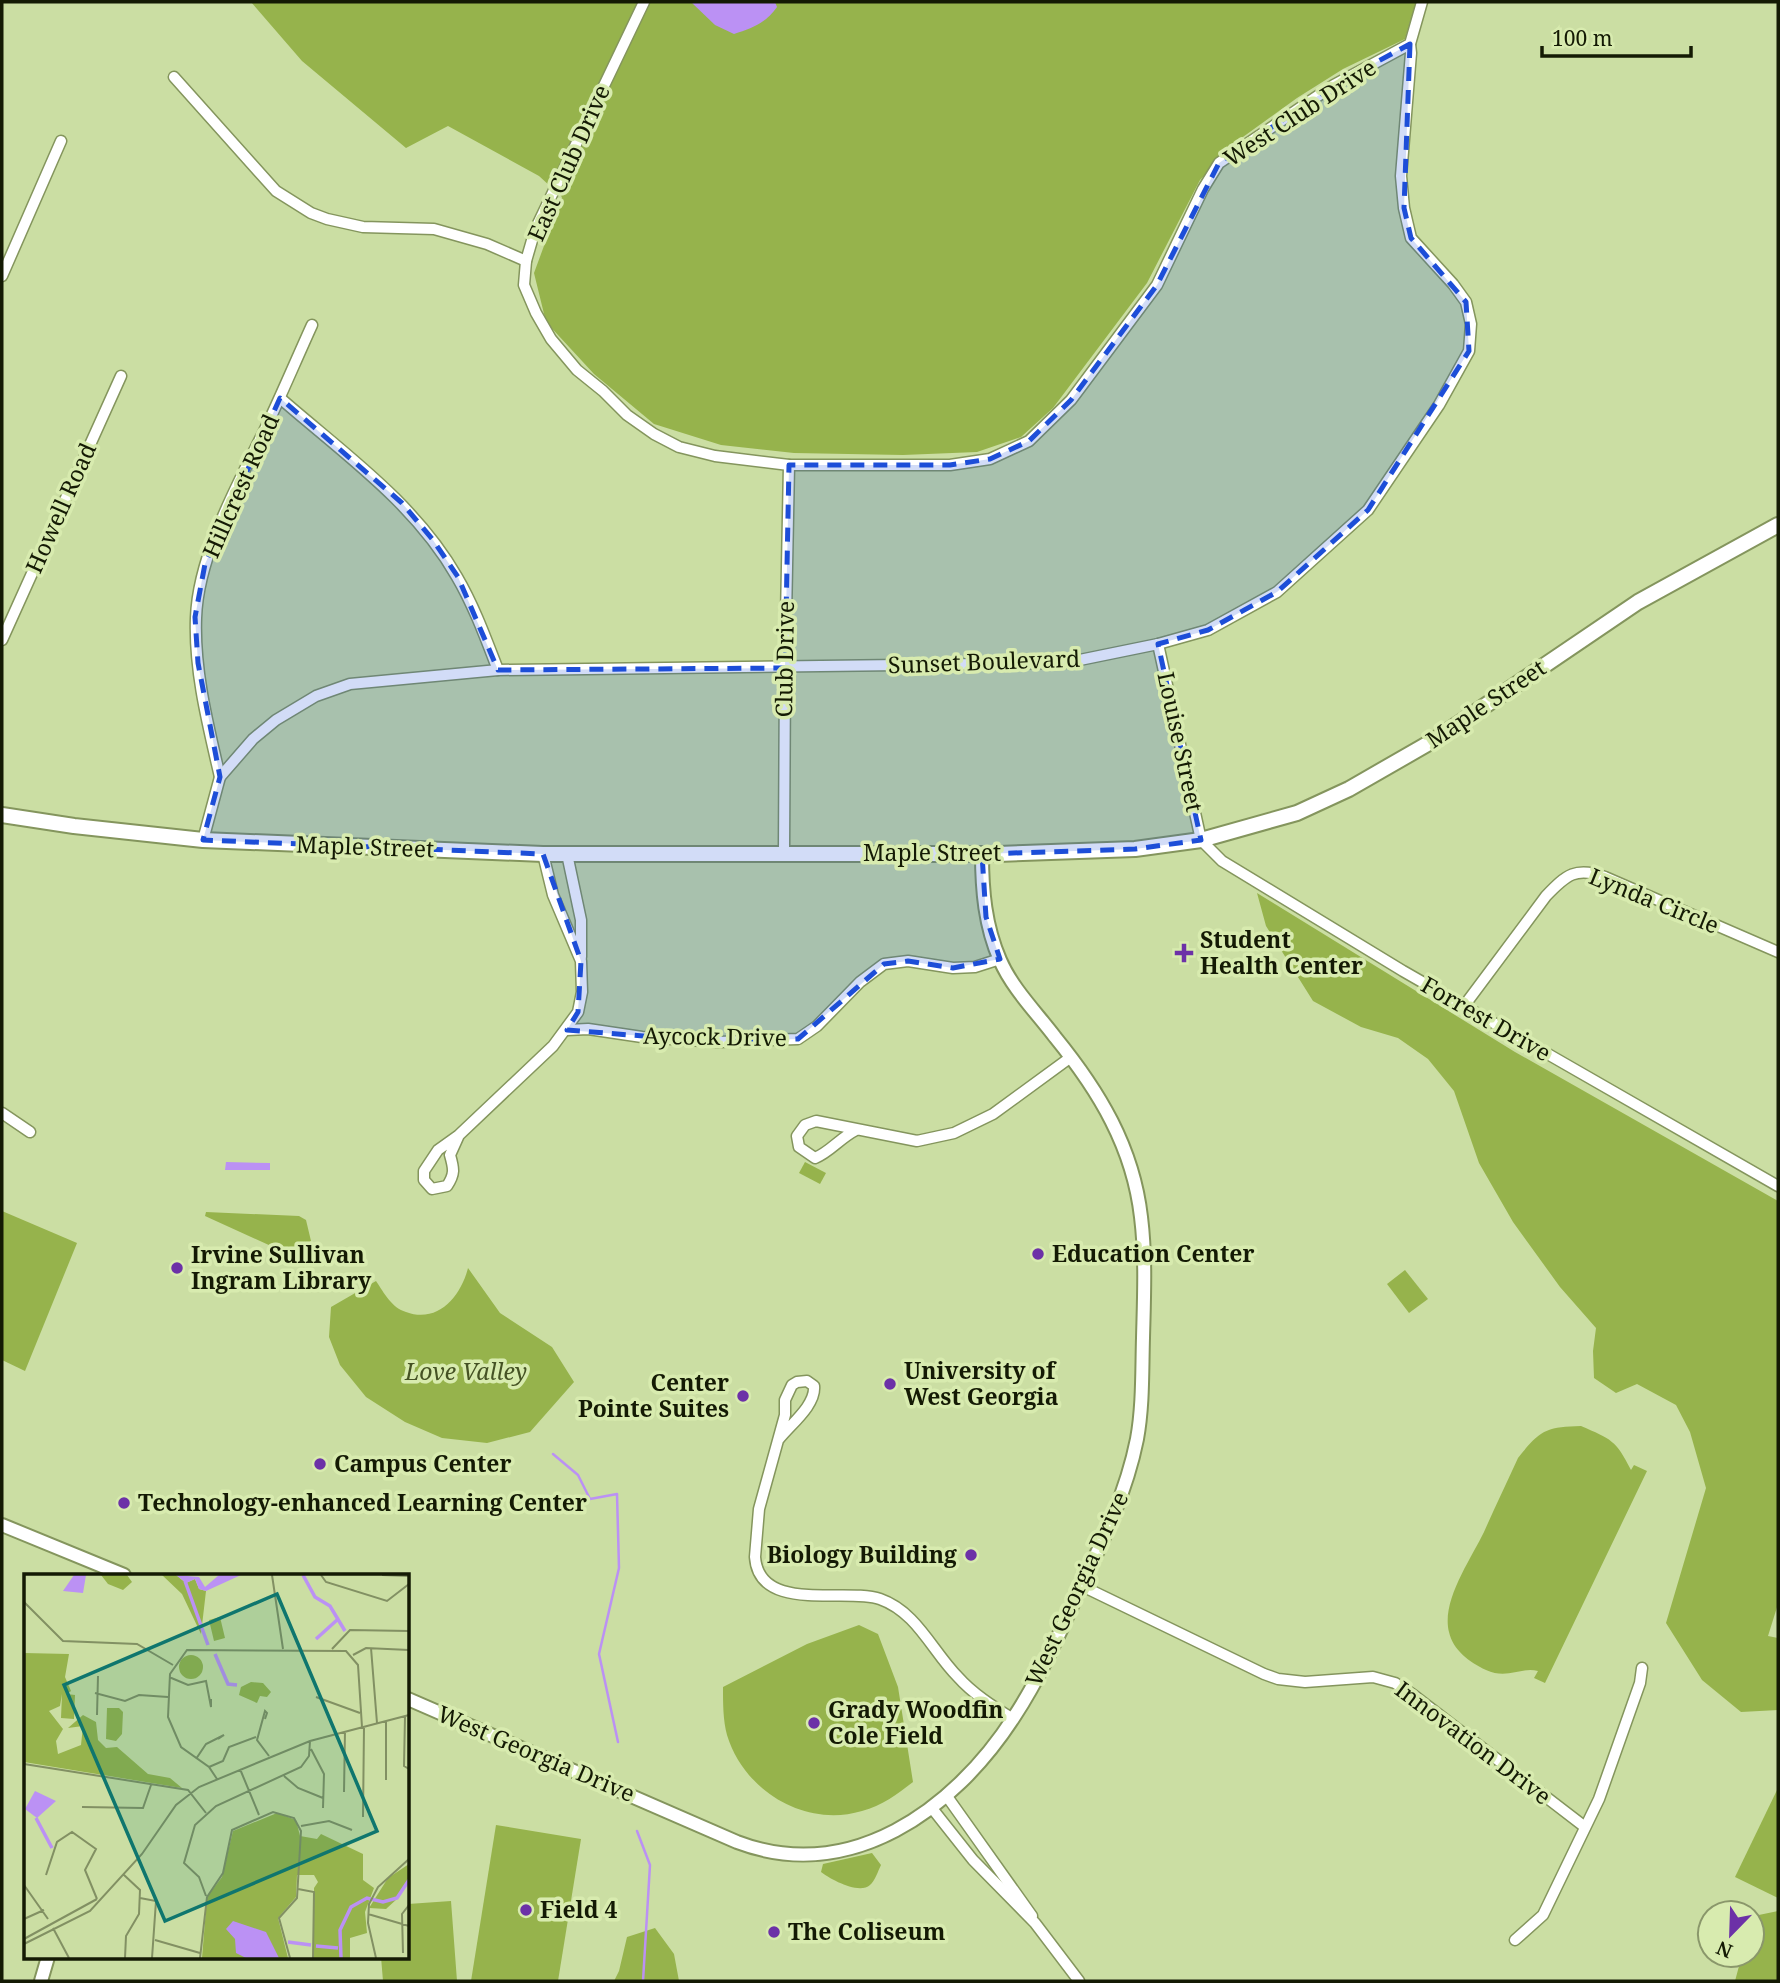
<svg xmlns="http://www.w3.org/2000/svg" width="1780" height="1983" viewBox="0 0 1780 1983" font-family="'Noto Serif',serif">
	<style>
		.green { fill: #96b34c }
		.water { fill: #bb91f4 }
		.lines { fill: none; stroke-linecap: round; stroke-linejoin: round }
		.stream { stroke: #bb91f4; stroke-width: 2.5 }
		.minor-casing { stroke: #84955d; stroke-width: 13 }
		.tertiary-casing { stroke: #84955d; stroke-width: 16 }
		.secondary-casing { stroke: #84955d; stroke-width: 18 }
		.minor { stroke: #fff; stroke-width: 10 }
		.tertiary { stroke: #fff; stroke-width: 12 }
		.secondary { stroke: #fff; stroke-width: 14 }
		.marked { fill: #1d4ed8; fill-opacity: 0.2; stroke: #1d4ed8; stroke-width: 5; stroke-dasharray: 14 9; stroke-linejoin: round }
		.poi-dot { fill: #6c31a7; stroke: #d8ebaf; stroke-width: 2.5 }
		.labels { text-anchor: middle; stroke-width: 7; stroke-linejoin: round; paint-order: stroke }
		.street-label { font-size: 23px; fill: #141a04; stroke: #d8ebaf }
		.poi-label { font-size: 23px; font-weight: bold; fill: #141a04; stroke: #d8ebaf; text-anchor: start }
		.park-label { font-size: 23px; font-style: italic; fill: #455224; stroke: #d8ebaf }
		.inset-river { fill: none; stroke: #bb91f4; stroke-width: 3.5 }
		.inset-road { fill: none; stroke: #829063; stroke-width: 2 }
		.view { fill: #0f766e; fill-opacity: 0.15; stroke: #0f766e; stroke-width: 3.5 }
		.inset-edge { fill: none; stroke: #141a04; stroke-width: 3.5 }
	</style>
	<rect width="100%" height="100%" fill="#cbdea3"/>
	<g class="green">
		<polygon points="251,2 1416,2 1405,39 1343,69 1297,98 1236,142 1200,180 1147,283 1053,408 1021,437 977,452 903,455 794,453 721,445 654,424 594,374 546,322 534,273 562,197 539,176 448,126 406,148 302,61"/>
		<polygon points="1257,893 1515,1052 1778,1201 1778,1604 1768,1636 1778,1638 1778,1710 1741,1712 1702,1680 1666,1623 1706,1488 1690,1432 1676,1405 1637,1384 1616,1393 1594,1378 1593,1351 1596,1328 1560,1287 1513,1222 1479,1163 1454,1091 1428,1059 1398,1038 1361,1027 1313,1001 1266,926"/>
		<polygon points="805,1162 826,1173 820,1184 799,1173"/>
		<polygon points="2,1211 77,1243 25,1371 2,1360"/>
		<polygon points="206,1212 299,1216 306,1220 311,1241 289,1256 283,1255 271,1246 205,1216"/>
		<path d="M468,1268l32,45 52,34 22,35 -44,50 -43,11 -45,-5 -37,-16 -39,-25 -26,-32 -11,-28 2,-30 45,-26c8,12 16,27 30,31 32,12 55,-16 62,-44z"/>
		<polygon points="1405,1270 1428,1299 1409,1313 1387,1284"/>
		<path d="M1581,1426c30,13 35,14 50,44l3,-5 13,6 -102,212 -11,-5 4,-7c-16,-5 -30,9 -52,-1 -17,-8 -33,-20 -37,-38 -8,-31 22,-73 35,-100 11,-25 23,-50 34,-74 22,-28 28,-31 63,-32z"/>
		<path d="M859,1625l19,9 20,53 15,95c-16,12 -31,24 -51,29 -57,17 -118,-20 -135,-76 -4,-15 -4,-32 -4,-48l84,-43z"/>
		<polygon points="1778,1788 1778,1898 1735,1877"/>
		<polygon points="496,1825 581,1839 558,1981 471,1981"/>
		<path d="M872,1853l9,12c-3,6 -6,16 -11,20 -11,10 -40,-6 -49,-13l2,-8z"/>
		<polygon points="451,1901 457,1981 383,1981 381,1957 408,1957 408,1904"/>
		<polygon points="1778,1911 1778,1981 1735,1981 1742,1955 1752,1955 1754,1916"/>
		<polygon points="655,1928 674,1954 679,1981 614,1981 619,1971 627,1937"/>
	</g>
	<g class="water">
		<path d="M691,2h84l2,5c-11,16 -25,21 -43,27l-19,-9z"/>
		<polygon points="226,1162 270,1163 270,1170 225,1170"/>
	</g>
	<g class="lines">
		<g class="stream">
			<polyline points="553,1454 578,1475 590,1499 617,1494 619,1568 599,1654 618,1742"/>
			<polyline points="637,1831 650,1865 643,1981"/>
		</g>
		<g class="minor-casing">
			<g id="minor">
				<polyline points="644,2 535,230 526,261 524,285 536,313 551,339 577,370 603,391 627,415 654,434 679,447 715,456 789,465 950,465 990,459 1029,441 1071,400 1157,285 1203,189 1219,163 1334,85 1410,44 1422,2"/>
				<polyline points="174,77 276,191 311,213 327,219 363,227 434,229 487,244 526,261"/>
				<polyline points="2,276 61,141"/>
				<path d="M280,398c63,55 135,105 177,179 17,29 29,62 41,93"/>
				<polyline points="2,640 121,376"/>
				<polyline points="1158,644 1201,840 1222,861 1403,971 1778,1186"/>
				<path d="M220,777c-12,-52 -26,-106 -24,-159 2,-64 44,-138 72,-195 15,-32 29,-65 44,-98"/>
				<polyline points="203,840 220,777 253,739 276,720 316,696 350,684 498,670 1065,663 1158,644 1208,630 1277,592 1368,510 1439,405 1469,351 1471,324 1466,302 1453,284 1411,238 1404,208 1401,176 1411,53 1410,44"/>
				<polyline points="784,853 785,668 789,465"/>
				<polyline points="567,854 581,920 581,957"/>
				<path d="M1464,1006l82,-110c20,-21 30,-30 59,-19l173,75"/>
				<polyline points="567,1030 588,1029 642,1037 719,1042 798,1039 817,1026 860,982 884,964 908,961 953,968 975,967 1000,959"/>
				<polyline points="2,1113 30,1132"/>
				<path d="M856,1130c-16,8 -26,22 -41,28l-16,-11 -2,-11 8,-11 11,-4 101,20 37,-8 39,-19 78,-57"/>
				<path d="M459,1135l-9,20c4,14 5,19 -3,31l-15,3 -8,-9v-9l14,-21 21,-15 94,-89 25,-34 4,-20 -1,-31 -28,-66 -10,-41"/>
				<path d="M779,1439c12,-15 37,-34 35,-53l-7,-5 -10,1 -5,3 -7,15v15l-26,94 -4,48c4,57 91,30 125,42 37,13 52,52 78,78 15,17 36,30 55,42"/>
				<polyline points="1082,1586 1264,1674 1278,1679 1305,1682 1373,1677 1395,1683 1412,1694 1585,1827"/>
				<polyline points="946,1795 1032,1916"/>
				<polyline points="931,1807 973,1860 1035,1923 1079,1981"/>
				<polyline points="1515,1940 1543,1915 1599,1799 1640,1683 1642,1668"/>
			</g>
		</g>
		<g class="tertiary-casing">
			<g id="tertiary">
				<polyline points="2,1525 124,1575"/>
				<path d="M408,1699l329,143c113,43 217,-32 277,-125 25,-38 45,-82 64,-124 24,-50 48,-99 59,-154 6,-33 5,-67 6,-101 1,-40 3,-81 -2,-121 -8,-70 -42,-126 -86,-180 -19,-25 -43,-49 -55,-77 -15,-34 -18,-70 -18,-106"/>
				<polyline points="41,1981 48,1957"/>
			</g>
		</g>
		<g class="secondary-casing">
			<polyline id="secondary" points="2,815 74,826 203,840 543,854 998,854 1135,849 1201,840 1297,813 1349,789 1436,739 1638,602 1778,525"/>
		</g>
		<use href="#minor" class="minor"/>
		<use href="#tertiary" class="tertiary"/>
		<use href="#secondary" class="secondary"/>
	</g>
	<path class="marked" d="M1410,44l-6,164 7,30 55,64 3,49 -101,159 -91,82 -69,38 -50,14 43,196 -66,9 -153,5 4,63 14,42 -47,9 -45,-7 -24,3 -86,75 -79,3 -152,-12 11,-18 3,-51 -38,-107 -340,-14 17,-63 -22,-114 -3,-46 10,-53 75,-166 122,105 31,37 25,37 40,93 287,-2 4,-203h161l40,-6 39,-18 42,-41 86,-115 62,-122 115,-78z"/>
	<g class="poi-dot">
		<path d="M1180.5 942.5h7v7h7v7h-7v7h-7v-7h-7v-7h7z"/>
		<circle cx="1038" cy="1254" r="7"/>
		<circle cx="177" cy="1268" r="7"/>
		<circle cx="890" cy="1384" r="7"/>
		<circle cx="743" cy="1396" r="7"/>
		<circle cx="320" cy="1464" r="7"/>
		<circle cx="124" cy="1503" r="7"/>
		<circle cx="971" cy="1555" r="7"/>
		<circle cx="814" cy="1723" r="7"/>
		<circle cx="526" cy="1910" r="7"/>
		<circle cx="774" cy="1932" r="7"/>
	</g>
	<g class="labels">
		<g class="street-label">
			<text transform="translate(1300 113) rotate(-33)" y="8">West Club Drive</text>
			<text transform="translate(569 163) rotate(-66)" y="8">East Club Drive</text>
			<text transform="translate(241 486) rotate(-66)" y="8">Hillcrest Road</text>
			<text transform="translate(61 508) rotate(-66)" y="8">Howell Road</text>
			<text transform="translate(785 659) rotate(-89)" y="8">Club Drive</text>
			<text transform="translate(984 662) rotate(-2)" y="8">Sunset Boulevard</text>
			<text transform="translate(1486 704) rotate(-34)" y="8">Maple Street</text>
			<text transform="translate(1180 742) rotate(78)" y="8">Louise Street</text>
			<text transform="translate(365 847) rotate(2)" y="8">Maple Street</text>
			<text x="932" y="861">Maple Street</text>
			<text transform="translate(1654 901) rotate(22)" y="8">Lynda Circle</text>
			<text transform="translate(1486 1019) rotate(30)" y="8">Forrest Drive</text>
			<text transform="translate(715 1037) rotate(1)" y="8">Aycock Drive</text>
			<text transform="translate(1077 1589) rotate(-65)" y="8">West Georgia Drive</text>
			<text transform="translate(1473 1743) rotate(37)" y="8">Innovation Drive</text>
			<text transform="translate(536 1754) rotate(23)" y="8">West Georgia Drive</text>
		</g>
		<g class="poi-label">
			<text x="1200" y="948">Student<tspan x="1200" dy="26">Health Center</tspan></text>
			<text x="1052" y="1262">Education Center</text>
			<text x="191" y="1263">Irvine Sullivan<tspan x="191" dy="26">Ingram Library</tspan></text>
			<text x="904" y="1379">University of<tspan x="904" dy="26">West Georgia</tspan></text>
			<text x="729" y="1391" text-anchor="end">Center<tspan x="729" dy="26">Pointe Suites</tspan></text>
			<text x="334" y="1472">Campus Center</text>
			<text x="138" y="1511">Technology-enhanced Learning Center</text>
			<text x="957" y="1563" text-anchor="end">Biology Building</text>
			<text x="828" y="1718">Grady Woodfin<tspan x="828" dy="26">Cole Field</tspan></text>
			<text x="540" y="1918">Field 4</text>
			<text x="788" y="1940">The Coliseum</text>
		</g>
		<g class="park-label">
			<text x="466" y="1380">Love Valley</text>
		</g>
	</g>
	<g transform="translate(24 1574)">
		<rect width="385" height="385" fill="#cbdea3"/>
		<path d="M77,1h26l5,7 -9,8 -15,-6zM138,1h14l10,8 9,-4 4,10 7,2 -5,43 -19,-40zM196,43l5,21 -11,3 -5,-21zM0,79l45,1 -4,23 6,14 -4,3 8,1 -1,24 -13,-1 1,-24 -2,12 -11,5 14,18 -7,12 2,13 23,-9 2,-19 -15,2 15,-13 13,7 2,18 8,8 11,-1 31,27 22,4 12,10 -158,-26zM155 93a12 12 0 1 1 24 0a12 12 0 1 1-24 0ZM227,108l12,1 8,9 -4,5 -7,-1 -3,7 -18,-8 2,-8zM83,134h12l4,4 -1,22 -6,7 -10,-2zM253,239l19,7 4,16 17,3 4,-5 42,20v26l11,8 -9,24 2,21 -17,5v20h-36v-70l4,-6 -4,-7h-17l-1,22 -18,21 10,40h-86l5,-61 15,-20 11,-46zM385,290v18l-11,16 -12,11 -17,-1 19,-30z" fill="#96b34c"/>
		<path d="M50,1h12l-3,18 -20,-2zM152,1l23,2 6,10 14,-12h22l-35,16 -7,-2 -4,-10 -9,4zM11,217l21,10 -19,17 -12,-9zM209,347l33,11 13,26h-33l-10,-5 -1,-14 -9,-10z" fill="#bb91f4"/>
		<path class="inset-river" d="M279,1l12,22 15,9 15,25M161,7l23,64M292,65l21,-19M191,80l13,30 9,1M12,244l16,30M264,368l23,3M292,372l22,2M317,384l-1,-28 11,-23 16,-9 16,4 14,-4 12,-18"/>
		<path class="inset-road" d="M248,1l11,74M297,1l5,7 61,19 22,-17M358,1l27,1M0,28l39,39 74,3 36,21M347,74l6,75M308,75l18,-19 59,1M329,81l13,-7 43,2M145,103l19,8 18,-4 5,26v-8M71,119l30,8 14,-6 29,2M292,123l44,16M73,141l1,-39M381,142l-1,50 5,3M241,145l2,-6 -2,-2 -8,29 12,16M287,175l13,25 -1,34M172,185l10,-15 18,-9 -6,4M0,190l164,26 18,23M185,193l14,-6 6,-14 27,-10M216,195l19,46M260,202l14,12 25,10M193,205l-8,-12 -28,-20 -13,-30 2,-43 17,-24 159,1 12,14 4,62M362,206v-59M320,218l1,-61M58,233l61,1 8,-23M339,243l1,-90M277,252l28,-5 23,9M22,301l11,-33 15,-10 24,17 -11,21 12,29M100,301l16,15 -1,24 -13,22 -1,22M0,311l24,34M274,315l16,3 -1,66M182,322l-7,-19 -15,-14 11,-38 21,-19 85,-39 8,-11 1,-15M116,324l16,3 -4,57M344,340l41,12M0,345l20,-9M29,354l16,30M0,365l73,-40M131,366l45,13M0,370l66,-33 52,-57 34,-49 23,-18 111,-46 99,-26M379,379l-1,-39 7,-9M176,384l7,-61 16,-24 9,-43 41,-18 21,6 7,13 -4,67 -18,20 11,40M352,384l-8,-35 1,-19 9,-17 31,-28"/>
		<path class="view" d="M253,20l100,237 -212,90 -101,-236z"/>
		<rect width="385" height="385" class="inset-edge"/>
	</g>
	<rect width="1780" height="1983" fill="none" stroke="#141a04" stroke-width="7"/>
	<g transform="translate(1731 1934) rotate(203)"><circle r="33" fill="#d8ebaf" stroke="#8a976b" stroke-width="2"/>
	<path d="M0-5L12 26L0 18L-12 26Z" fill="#6c31a7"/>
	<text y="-10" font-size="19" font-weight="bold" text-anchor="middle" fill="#141a04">N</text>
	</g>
	<path d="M1542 46v10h149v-10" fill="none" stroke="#141a04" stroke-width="3.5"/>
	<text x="1552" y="46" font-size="21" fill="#141a04" stroke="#d8ebaf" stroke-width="5" paint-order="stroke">100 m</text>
</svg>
